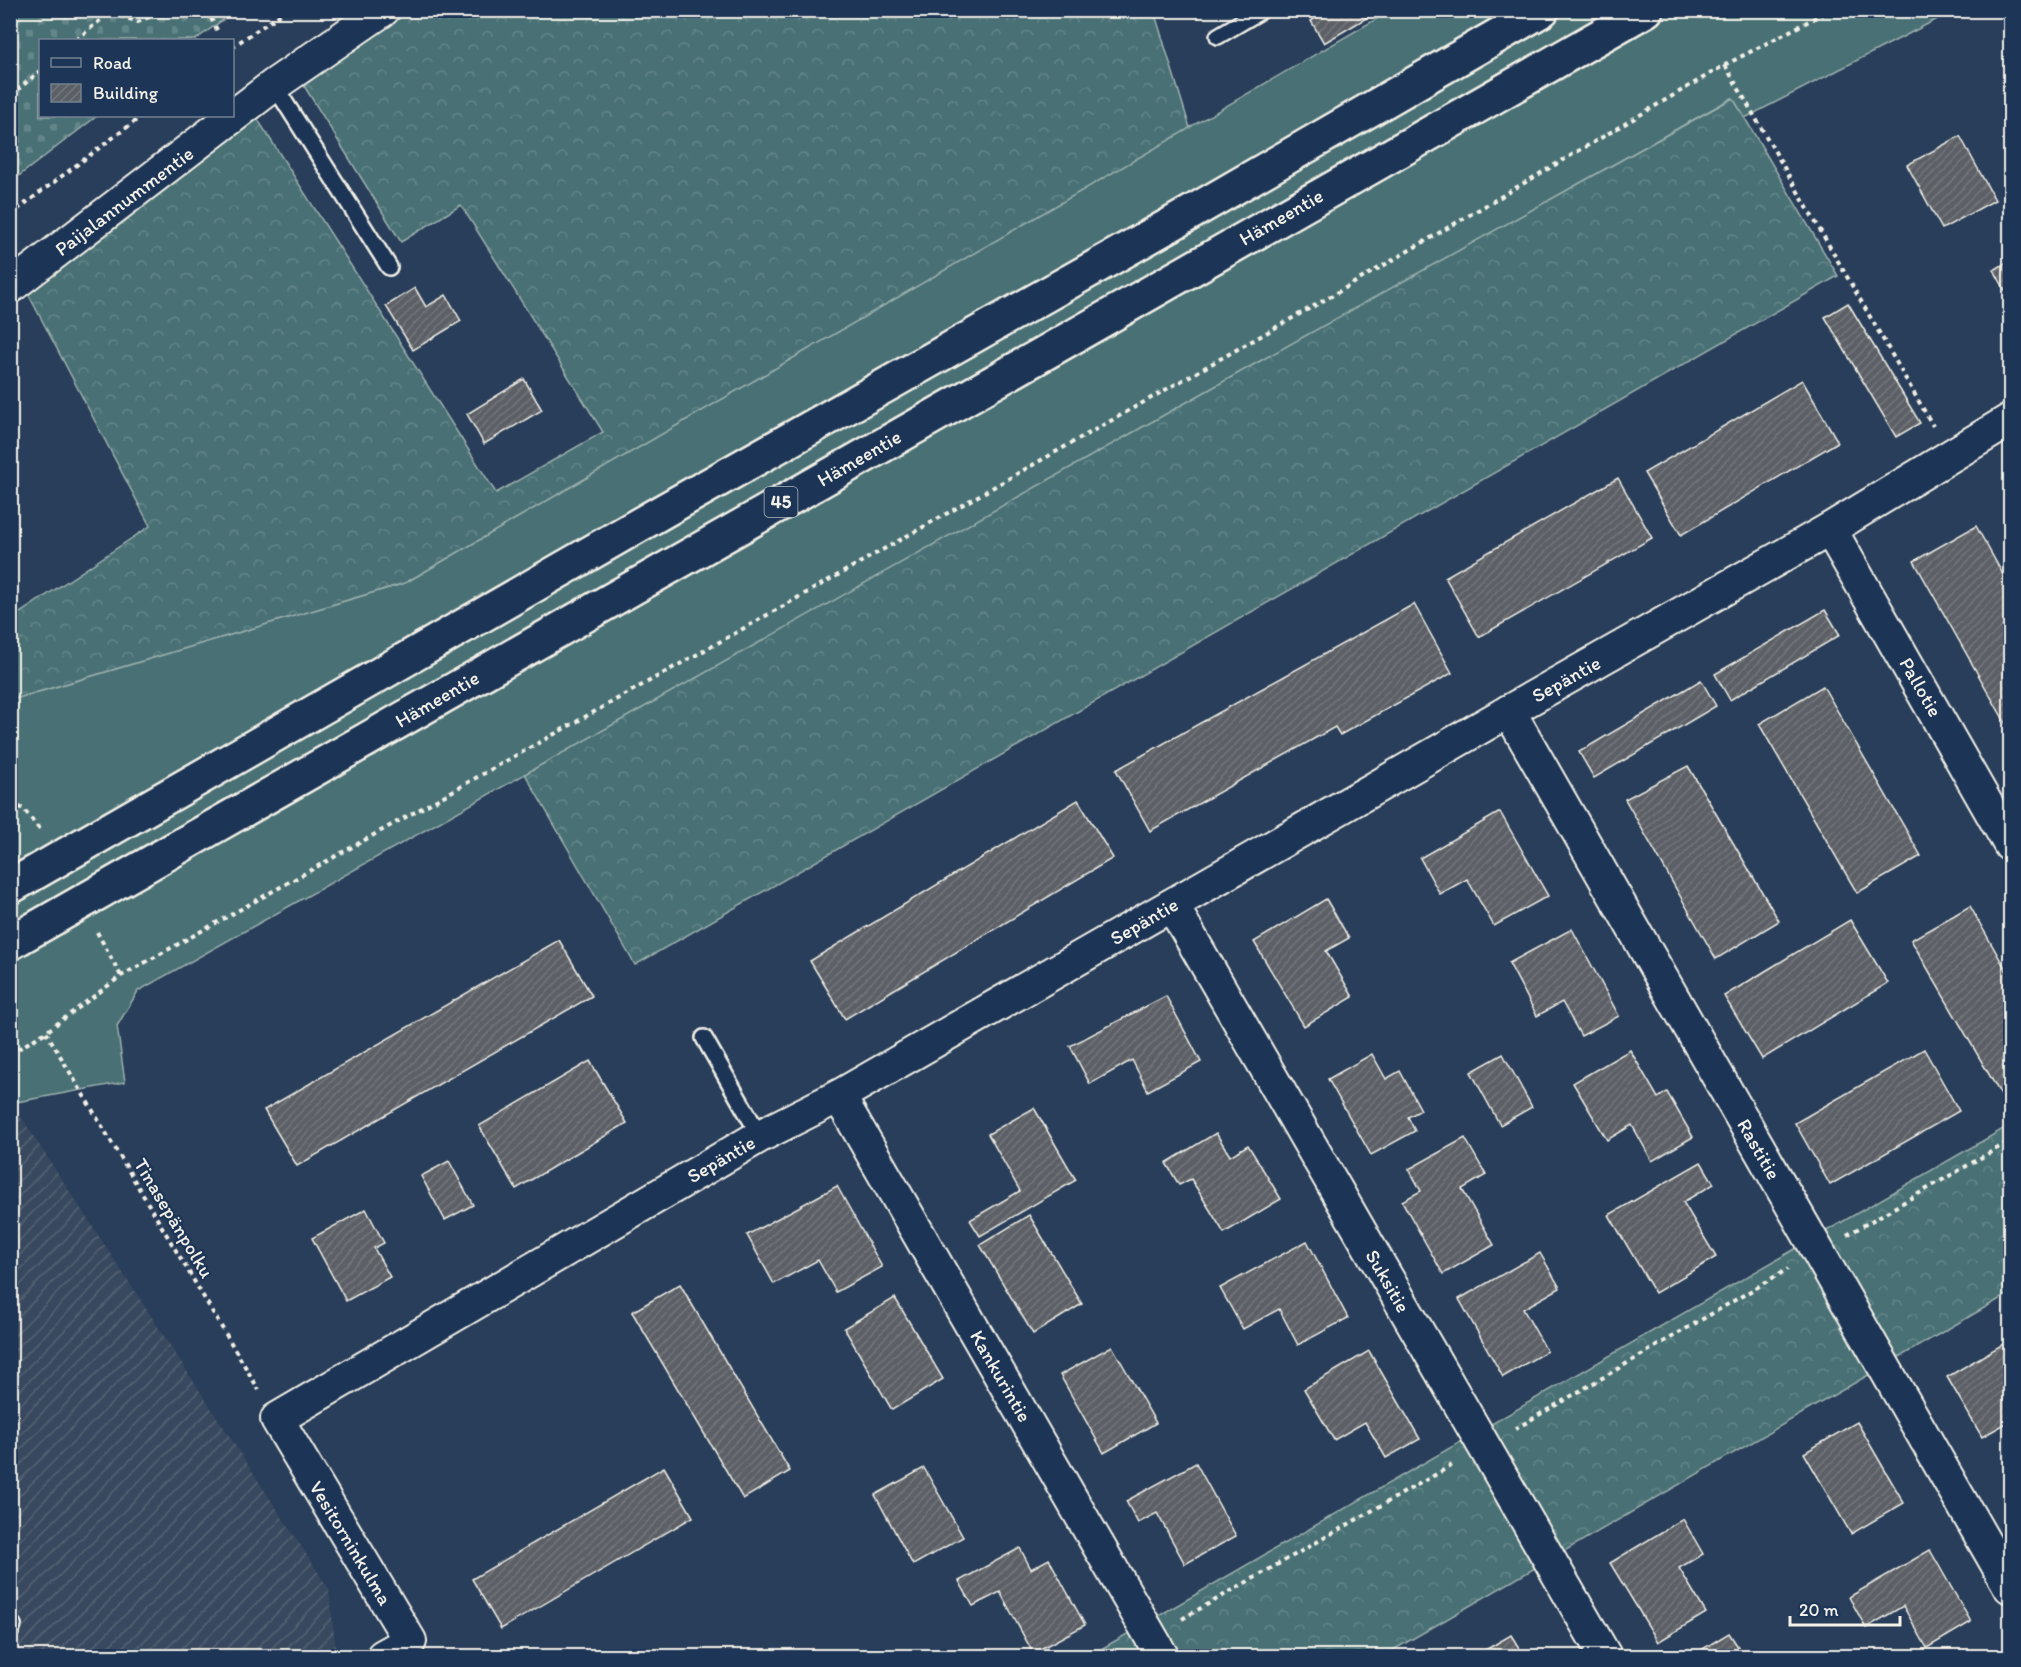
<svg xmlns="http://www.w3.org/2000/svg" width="2021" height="1667" viewBox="0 0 2021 1667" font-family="Itim,sans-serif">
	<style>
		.industrial { fill: url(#industrial-furrows) }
		.grass { fill: #497175; stroke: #9eb1ae; stroke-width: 1.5 }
		.forest { fill: url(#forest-crowns); stroke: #9eb1ae; stroke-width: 1.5 }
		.cemetery { fill: url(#cemetery-stones); stroke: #9eb1ae; stroke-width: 1.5 }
		.building { fill: url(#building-hatch); stroke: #f4f1e8; stroke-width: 1.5 }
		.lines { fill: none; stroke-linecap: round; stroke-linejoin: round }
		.service-casing { stroke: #f4f1e8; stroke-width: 20 }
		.minor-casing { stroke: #f4f1e8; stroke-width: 36 }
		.primary-casing { stroke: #f4f1e8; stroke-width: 38 }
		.path { stroke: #f4f1e8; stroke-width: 4; stroke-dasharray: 4.5 4.5; stroke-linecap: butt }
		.service { stroke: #1d3557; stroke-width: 15 }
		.minor { stroke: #1d3557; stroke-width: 32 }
		.primary { stroke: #1d3557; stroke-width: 33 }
		.labels { text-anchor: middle; stroke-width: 4.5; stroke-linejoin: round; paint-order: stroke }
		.shield { fill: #1d3557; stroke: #b4b9bc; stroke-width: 1.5 }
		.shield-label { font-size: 18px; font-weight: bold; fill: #f4f1e8 }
		.street-label { font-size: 20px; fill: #f4f1e8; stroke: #1d3557 }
	</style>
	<defs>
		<pattern id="industrial-furrows" width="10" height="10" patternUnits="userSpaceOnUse" patternTransform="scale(1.5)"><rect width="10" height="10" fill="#38485e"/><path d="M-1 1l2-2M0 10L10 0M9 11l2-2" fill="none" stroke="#556375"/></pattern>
		<pattern id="forest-crowns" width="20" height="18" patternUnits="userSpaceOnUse" patternTransform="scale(1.5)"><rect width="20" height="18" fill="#497175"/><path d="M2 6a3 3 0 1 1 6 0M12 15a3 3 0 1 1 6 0" fill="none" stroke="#648689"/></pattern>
		<pattern id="cemetery-stones" width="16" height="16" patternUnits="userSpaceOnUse" patternTransform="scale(1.5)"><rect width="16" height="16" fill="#497175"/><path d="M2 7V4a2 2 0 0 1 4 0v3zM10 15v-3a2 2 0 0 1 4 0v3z" fill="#648689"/></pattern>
		<pattern id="building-hatch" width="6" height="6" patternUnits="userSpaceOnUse" patternTransform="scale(1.5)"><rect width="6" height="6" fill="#5b6066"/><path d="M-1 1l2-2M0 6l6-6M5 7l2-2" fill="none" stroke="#73777c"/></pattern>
	</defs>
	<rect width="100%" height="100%" fill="#293e5a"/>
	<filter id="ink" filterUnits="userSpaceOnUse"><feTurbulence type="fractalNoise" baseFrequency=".0167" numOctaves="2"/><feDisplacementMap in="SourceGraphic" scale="12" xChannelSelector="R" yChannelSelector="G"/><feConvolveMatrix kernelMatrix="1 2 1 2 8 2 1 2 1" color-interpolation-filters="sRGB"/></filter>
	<g filter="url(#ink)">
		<polygon class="industrial" points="10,1103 12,1103 329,1589 336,1651 326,1656 11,1656"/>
		<polygon class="grass" points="1390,11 1953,11 1745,118 1732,98 138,991 117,1026 125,1082 11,1103 11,700 405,583"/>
		<g class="forest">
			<polygon points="411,11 1154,11 1190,128 405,583 11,700 11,619 150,526 24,286 255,115 496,493 603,432 461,205 401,242 301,81"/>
			<polygon points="1733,98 1838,276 635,965 525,774 1260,361"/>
			<polygon points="2010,1125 2010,1293 1383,1656 1089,1656"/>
		</g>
		<polygon class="cemetery" points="11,10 235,10 235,11 195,40 40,40 40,116 97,116 11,182"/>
		<g class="building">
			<polygon points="1328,10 1380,10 1324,43 1311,21"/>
			<polygon points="1960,136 1995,200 1942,229 1907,165"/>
			<polygon points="2010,260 2010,299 1994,270"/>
			<polygon points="415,288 426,307 446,295 461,321 413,350 386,306"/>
			<polygon points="1848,303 1920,423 1896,437 1825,317"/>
			<polygon points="524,379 542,410 484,444 467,414"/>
			<polygon points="1802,380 1838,442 1681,535 1644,473"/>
			<polygon points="1618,478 1652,538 1479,637 1445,577"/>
			<polygon points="1976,526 2010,587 2010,731 1914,561"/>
			<polygon points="1414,604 1452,673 1340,735 1335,727 1150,831 1116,770"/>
			<polygon points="1825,610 1840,635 1730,700 1715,674"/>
			<polygon points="1701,680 1716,706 1594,778 1579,752"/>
			<polygon points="1823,686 1921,856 1857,893 1759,724"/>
			<polygon points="1688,766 1779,921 1716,959 1625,799"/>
			<polygon points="1078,800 1113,858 845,1019 810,961"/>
			<polygon points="1500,812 1548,896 1494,926 1467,879 1440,894 1420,858"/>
			<polygon points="1326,899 1349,938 1326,951 1353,997 1304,1026 1254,942"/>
			<polygon points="1970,906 2010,977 2010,1099 2005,1102 1911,940"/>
			<polygon points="1850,920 1888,983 1762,1059 1724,996"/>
			<polygon points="1572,929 1619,1016 1581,1036 1562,1002 1537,1016 1509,963"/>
			<polygon points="559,940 592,996 297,1166 264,1110"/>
			<polygon points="1166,996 1201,1062 1148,1091 1132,1060 1090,1084 1070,1046"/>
			<polygon points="1924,1049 1959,1111 1830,1185 1795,1123"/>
			<polygon points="1630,1050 1658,1098 1667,1092 1693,1137 1652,1161 1632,1125 1607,1140 1573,1083"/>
			<polygon points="1372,1054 1386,1079 1400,1071 1421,1110 1408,1117 1415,1131 1371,1155 1328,1079"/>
			<polygon points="1503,1054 1532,1107 1500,1125 1471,1072"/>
			<polygon points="590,1061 627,1123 516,1189 479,1126"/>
			<polygon points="1034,1108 1076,1180 980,1236 970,1220 1020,1191 988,1134"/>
			<polygon points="1216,1133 1230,1156 1248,1145 1281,1199 1224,1233 1191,1179 1179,1185 1166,1163"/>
			<polygon points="1465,1138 1486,1175 1462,1189 1494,1245 1443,1274 1402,1201 1421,1191 1409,1169"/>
			<polygon points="449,1161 473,1205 445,1220 421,1176"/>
			<polygon points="1701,1162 1714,1184 1683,1202 1716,1257 1655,1293 1609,1215"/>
			<polygon points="837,1186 882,1267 836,1292 818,1260 774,1284 747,1235"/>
			<polygon points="366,1209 384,1243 374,1248 390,1277 346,1301 312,1238"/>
			<polygon points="1029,1215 1082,1304 1033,1334 980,1245"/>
			<polygon points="1307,1241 1348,1318 1298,1345 1279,1309 1243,1329 1220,1288"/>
			<polygon points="1540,1253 1560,1288 1523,1309 1547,1351 1503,1377 1459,1299"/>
			<polygon points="680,1284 790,1471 743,1499 632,1312"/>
			<polygon points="895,1298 943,1379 892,1410 844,1328"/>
			<polygon points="2010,1340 2010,1421 1982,1437 1947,1377"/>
			<polygon points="1112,1346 1156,1423 1104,1453 1060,1375"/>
			<polygon points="1369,1351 1420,1439 1386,1458 1365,1422 1334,1440 1304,1389"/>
			<polygon points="1857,1422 1904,1503 1851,1534 1804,1453"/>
			<polygon points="1196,1463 1236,1536 1185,1564 1157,1513 1138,1523 1126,1501"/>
			<polygon points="664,1467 693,1517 501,1629 472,1579"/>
			<polygon points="924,1468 963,1537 913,1565 875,1495"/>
			<polygon points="1683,1519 1703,1554 1679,1568 1706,1613 1658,1642 1610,1563"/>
			<polygon points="1020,1548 1031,1569 1049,1559 1085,1625 1033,1653 1000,1592 973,1606 959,1581"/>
			<polygon points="1930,1550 1971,1622 1927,1648 1903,1606 1866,1628 1849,1597"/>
			<polygon points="1729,1633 1744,1656 1691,1656"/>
			<polygon points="1511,1635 1524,1656 1475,1656"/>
		</g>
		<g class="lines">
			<g class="service-casing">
				<g id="service">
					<polyline points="1218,36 1262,10"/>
					<polyline points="274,85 389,267"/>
					<polyline points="704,1038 760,1136"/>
					<polyline points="10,1622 13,1625 10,1632"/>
				</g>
			</g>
			<g class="minor-casing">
				<g id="minor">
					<polyline points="10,287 274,85 383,10"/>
					<polyline points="1830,529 2010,845"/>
					<polyline points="1509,711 2010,1587"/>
					<polyline points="1172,905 1605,1656"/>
					<polyline points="839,1096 1162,1656"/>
					<polyline points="383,1656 410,1641 277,1419 760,1136 839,1096 1509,711 1830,529 2010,420"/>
				</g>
			</g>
			<g class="primary-casing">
				<g id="primary">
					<polyline points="10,887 665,510 1168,226 1542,10"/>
					<polyline points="10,943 1646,10"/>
				</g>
			</g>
			<g class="path">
				<polyline points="103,10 138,22 165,10"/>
				<polyline points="207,10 219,34"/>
				<polyline points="76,40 109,13"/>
				<polyline points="232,47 287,10"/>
				<polyline points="1725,65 1933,426"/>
				<polyline points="10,96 40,71"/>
				<polyline points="10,215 142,116"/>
				<polyline points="10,803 24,809 40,830"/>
				<polyline points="97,932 121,976"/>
				<polyline points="46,1032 259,1390"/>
				<polyline points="10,1054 46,1032 121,976 739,631 1335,294 1725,65 1830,10"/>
				<polyline points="1847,1235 2010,1141"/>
				<polyline points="1515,1429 1788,1269"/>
				<polyline points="1182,1619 1454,1464"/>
			</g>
			<use href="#service" class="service"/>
			<use href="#minor" class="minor"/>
			<use href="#primary" class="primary"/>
		</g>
	</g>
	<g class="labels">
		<rect class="shield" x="764.5" y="487" width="33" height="30" rx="4.5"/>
		<g class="shield-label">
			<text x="781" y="508">45</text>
		</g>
		<g class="street-label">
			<text transform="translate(124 201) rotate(-37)" y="7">Paijalannummentie</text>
			<text transform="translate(1281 217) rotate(-30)" y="7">Hämeentie</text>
			<text transform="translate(859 458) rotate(-30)" y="7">Hämeentie</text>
			<text transform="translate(1566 679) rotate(-29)" y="7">Sepäntie</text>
			<text transform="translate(1921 687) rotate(60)" y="7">Pallotie</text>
			<text transform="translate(437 699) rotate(-30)" y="7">Hämeentie</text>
			<text transform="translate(1144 921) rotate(-30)" y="7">Sepäntie</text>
			<text transform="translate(1759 1149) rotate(60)" y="7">Rastitie</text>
			<text transform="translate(721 1159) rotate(-30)" y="7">Sepäntie</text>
			<text transform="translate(174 1218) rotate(59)" y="7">Tinasepänpolku</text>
			<text transform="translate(1388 1281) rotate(60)" y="7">Suksitie</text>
			<text transform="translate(1001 1376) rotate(60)" y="7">Kankurintie</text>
			<text transform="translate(351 1543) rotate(59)" y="7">Vesitorninkulma</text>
		</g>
	</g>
	<rect width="2021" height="1667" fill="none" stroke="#1d3557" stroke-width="36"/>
	<rect x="18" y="18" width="1985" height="1631" fill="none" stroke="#f4f1e8" stroke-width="2" filter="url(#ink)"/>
	<rect x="39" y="39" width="195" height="78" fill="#1d3557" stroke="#738091" stroke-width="1.5"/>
	<rect x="51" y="58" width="30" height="9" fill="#1d3557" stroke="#738091" stroke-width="1.5"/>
	<text x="93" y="69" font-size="18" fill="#f4f1e8">Road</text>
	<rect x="51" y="84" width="30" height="18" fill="url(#building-hatch)" stroke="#738091" stroke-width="1.5"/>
	<text x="93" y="99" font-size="18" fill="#f4f1e8">Building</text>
	<path d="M1790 1616v9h110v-9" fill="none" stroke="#f4f1e8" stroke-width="3"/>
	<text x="1799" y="1616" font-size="18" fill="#f4f1e8" stroke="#1d3557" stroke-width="4.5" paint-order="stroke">20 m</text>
</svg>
